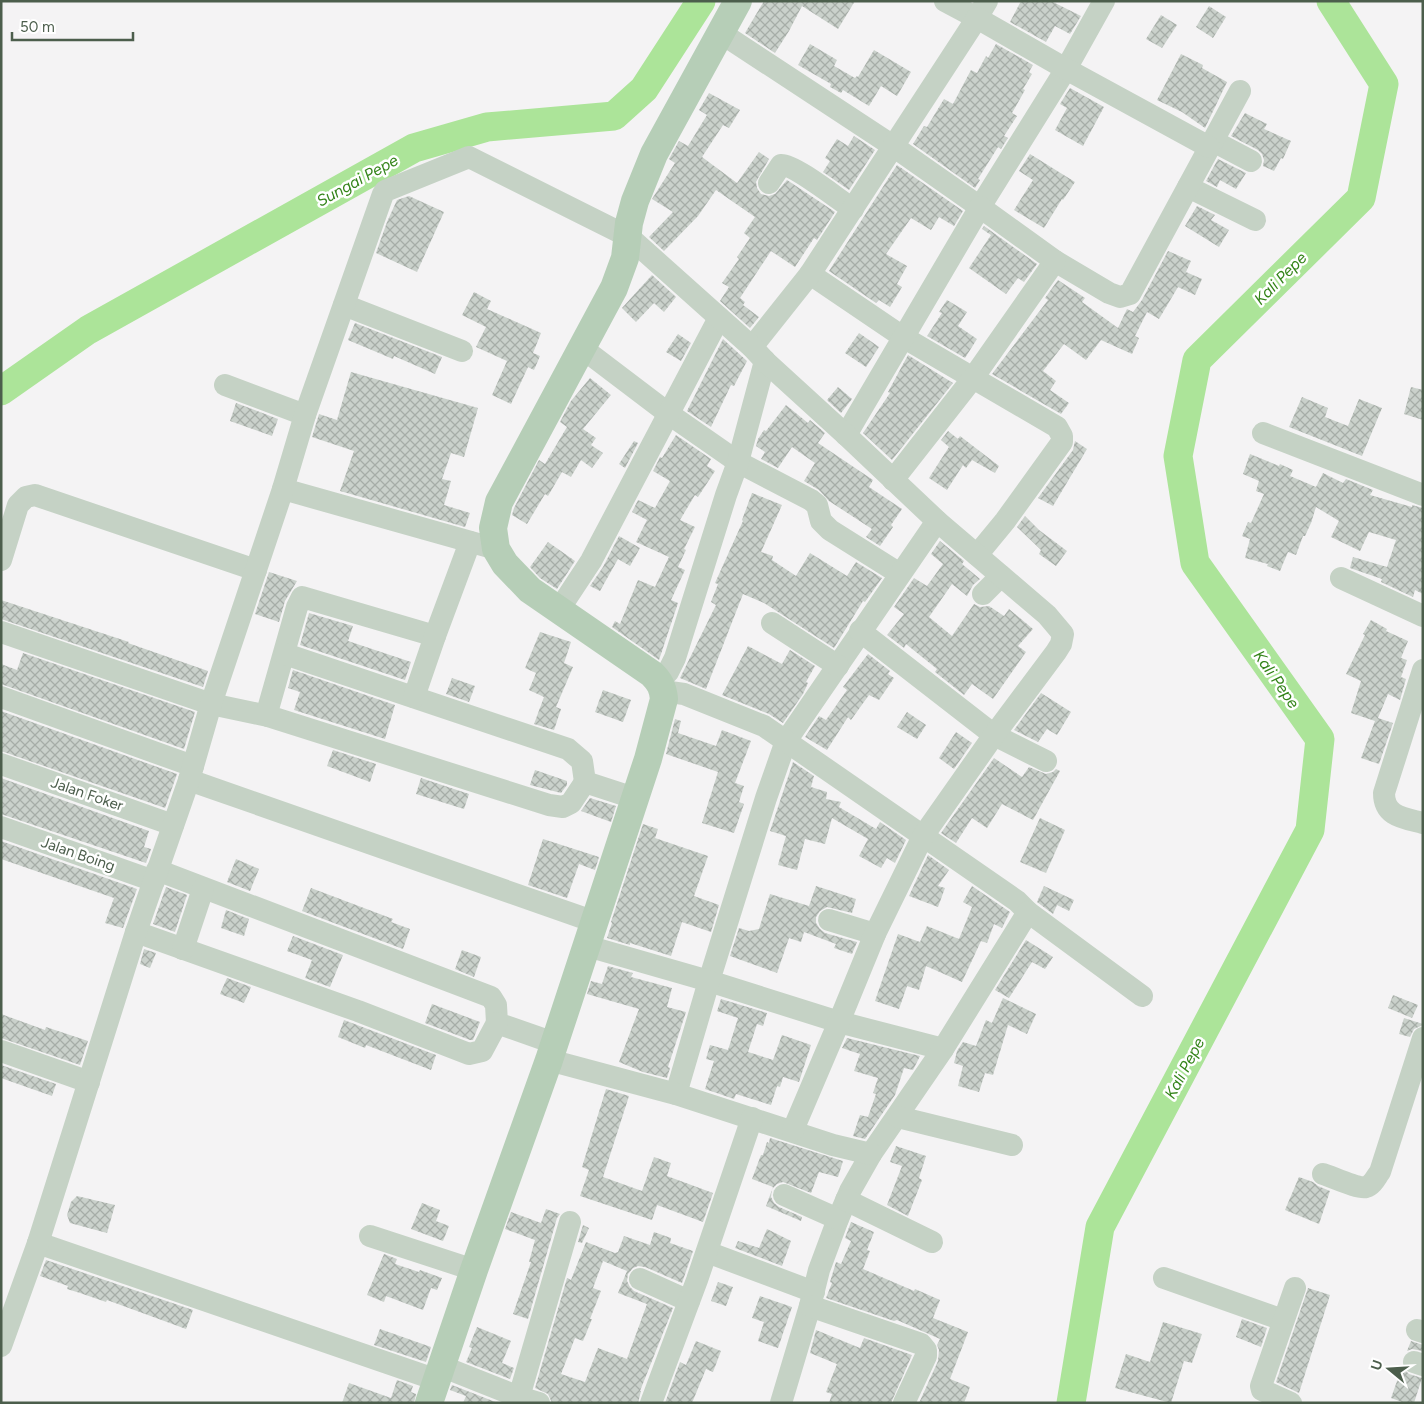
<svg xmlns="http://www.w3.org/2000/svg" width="1424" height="1404" viewBox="0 0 1424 1404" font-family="Figtree,sans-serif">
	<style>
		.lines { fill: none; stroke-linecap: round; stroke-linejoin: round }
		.river { stroke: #ace499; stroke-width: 29 }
		.building { fill: url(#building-cross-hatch); fill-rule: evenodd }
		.minor { stroke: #c5d2c5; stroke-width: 22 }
		.major { stroke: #b6ceb7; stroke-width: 28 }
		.labels { text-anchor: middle; stroke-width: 5; stroke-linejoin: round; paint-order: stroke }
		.street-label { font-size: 15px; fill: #4c5e4c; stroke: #fff }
		.water-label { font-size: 16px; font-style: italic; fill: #34841a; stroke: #fff }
	</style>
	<defs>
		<pattern id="building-cross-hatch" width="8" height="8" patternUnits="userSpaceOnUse" patternTransform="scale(1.25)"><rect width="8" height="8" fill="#cad1cb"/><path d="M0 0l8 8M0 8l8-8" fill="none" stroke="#a6ada7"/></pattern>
	</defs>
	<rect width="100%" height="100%" fill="#f4f3f4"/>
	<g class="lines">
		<g class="river">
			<polyline points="1,391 88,330 414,148 487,127 614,116 644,89 701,1"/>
			<polyline points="1071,1403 1100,1227 1310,830 1320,739 1195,563 1178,456 1197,360 1361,198 1384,84 1331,1"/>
		</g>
	</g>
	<g class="building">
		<polygon points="764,1 855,1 838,29 802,6 789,31 775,53 745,33"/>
		<polygon points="1021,1 1051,1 1081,16 1070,34 1055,26 1046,42 1010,22"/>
		<polygon points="1209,6 1226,17 1213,38 1196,27"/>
		<polygon points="1161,15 1177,25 1162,48 1146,39"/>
		<polygon points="810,44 837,60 834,66 855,78 857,76 858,77 874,50 911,72 897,96 881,86 869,106 843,90 841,93 830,87 831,84 798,65"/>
		<polygon points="996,44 1033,65 1029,72 1032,74 1023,89 1025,90 1012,113 1017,116 1004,136 1008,138 1001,149 998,147 978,179 980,180 975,188 913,144 924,126 927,127 944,99 953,104 971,70 977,73 986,56 988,58"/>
		<polygon points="1181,54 1203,65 1202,68 1227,82 1205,128 1182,112 1157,100"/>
		<polygon points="1070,88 1104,107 1083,146 1055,130 1067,108 1060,104"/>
		<polygon points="709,93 740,110 729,128 723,125 702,157 737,183 759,152 769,159 756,182 757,188 761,194 769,196 775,194 787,180 835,212 817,240 814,238 795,267 771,251 740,298 745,302 743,305 759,317 750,328 720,301 729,287 722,283 739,259 737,257 750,238 744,233 755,217 716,190 698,216 664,251 649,237 673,212 652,199 675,163 669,159 679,141 688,146 707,115 699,110"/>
		<polygon points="1245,113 1267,124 1264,129 1291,141 1283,159 1281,158 1274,171 1263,166 1264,160 1262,154 1258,150 1231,136"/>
		<polygon points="854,136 875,150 849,190 823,172 830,161 825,158 837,139 848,146"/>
		<polygon points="1030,154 1075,182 1063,200 1062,199 1044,228 1014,210 1033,180 1019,171"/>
		<polygon points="1218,159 1246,173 1236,189 1220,180 1217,187 1206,181"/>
		<polygon points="897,165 963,211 954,226 939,217 931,230 911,218 886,254 907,266 897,284 902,287 890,307 879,300 876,303 829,271"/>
		<polygon points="409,196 444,212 417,272 376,253 387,222 397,200"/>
		<polygon points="1197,206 1215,215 1211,220 1229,230 1219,247 1185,226"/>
		<polygon points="984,226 1037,264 1024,282 1018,278 1006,294 969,268 991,235 982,229"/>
		<polygon points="1168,251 1191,261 1186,272 1202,279 1195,295 1178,287 1159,319 1147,312 1135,336 1139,338 1132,354 1101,340 1086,360 1064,344 1043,371 1056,381 1050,390 1069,403 1061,414 992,374 1048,300 1045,298 1058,280 1085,298 1082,302 1118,328 1127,309 1133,312 1142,300"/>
		<polygon points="652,275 676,297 664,312 654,303 636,322 622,308"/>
		<polygon points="474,292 491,301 487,309 541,333 533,353 540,356 534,370 528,367 511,404 492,395 507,361 476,347 486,327 462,315"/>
		<polygon points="947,300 967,312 958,326 977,339 965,358 927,336 942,313 939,312"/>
		<polygon points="355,323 442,357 435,374 394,356 393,359 348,340"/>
		<polygon points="859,333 879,347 866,367 845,353"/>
		<polygon points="678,334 691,343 681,361 666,352"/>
		<polygon points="723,339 747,361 734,386 731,385 711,427 687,411"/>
		<polygon points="908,355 953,383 892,460 863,433 890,393 888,392"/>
		<polygon points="351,372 478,408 464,457 451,453 442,479 451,481 444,505 470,513 465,527 340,491 354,451 312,437 319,414 337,420"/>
		<polygon points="590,378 611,395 583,429 596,438 591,445 603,453 592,468 581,460 571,477 562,472 548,496 545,494 527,524 512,515 514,508 539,460 545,464 567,427 560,422 571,401"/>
		<polygon points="838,387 852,399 841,413 827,400"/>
		<polygon points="1411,387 1423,390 1423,420 1404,414"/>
		<polygon points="1302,397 1328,408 1325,417 1348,426 1359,399 1382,408 1362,456 1289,427"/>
		<polygon points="236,403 278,419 272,436 230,421"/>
		<polygon points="786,405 808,423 810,420 825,433 818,443 873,480 869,487 902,509 891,525 893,527 880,546 866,537 872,529 829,501 819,490 804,481 815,463 792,447 778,468 761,459 765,452 756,446 758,439 764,430 766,431"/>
		<polygon points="948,431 958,439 960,436 999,466 995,473 972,460 966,468 963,465 947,490 929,478 949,447 941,440"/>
		<polygon points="676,435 711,459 707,466 715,471 698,497 695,495 680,520 695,527 684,549 686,550 678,567 685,570 671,600 678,603 659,660 612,627 615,621 620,624 638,580 655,587 669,557 636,542 647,520 632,512 638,500 655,508 670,481 653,471 660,457 662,458"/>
		<polygon points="634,441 638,443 625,468 619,464"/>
		<polygon points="1075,441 1087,449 1053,506 1038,498 1073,450"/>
		<polygon points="1250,454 1279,466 1280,464 1293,470 1290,476 1316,487 1323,473 1343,483 1346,479 1373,490 1370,495 1412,507 1412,505 1423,508 1423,594 1415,590 1413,597 1381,582 1382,579 1350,568 1353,557 1387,567 1396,540 1369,532 1360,551 1331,537 1339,521 1316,507 1311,523 1305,536 1303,536 1296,555 1288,552 1280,571 1267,566 1268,564 1245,558 1250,539 1242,536 1248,522 1251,523 1264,494 1256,491 1259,481 1243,474"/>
		<polygon points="752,493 782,505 761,552 773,556 772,560 796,576 810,553 847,576 856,562 882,578 865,602 863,601 834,648 764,603 743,594 706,689 680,678 716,605 711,602 718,584 715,583 743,521 742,520"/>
		<polygon points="1025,516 1039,530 1067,551 1056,566 1039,554 1041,550 1017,527"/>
		<polygon points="619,536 640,548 630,566 618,559 600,591 590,586 603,567"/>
		<polygon points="940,541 964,561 962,564 980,579 973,585 967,596 952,584 929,617 952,636 974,604 980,607 989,606 1004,616 1009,609 1033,629 1018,646 1026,652 993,699 972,684 964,695 935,672 937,669 906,644 904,648 887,635 904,614 894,607 914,578 927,586 943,564 931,554"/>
		<polygon points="548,542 575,561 557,589 540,578 530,567"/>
		<polygon points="269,572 297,581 285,601 279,622 255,614"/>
		<polygon points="1,600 129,642 128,643 208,671 203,687 1,619"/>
		<polygon points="309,613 353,626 348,641 411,662 405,680 300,645"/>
		<polygon points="1371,620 1387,629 1386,631 1408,641 1401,658 1407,660 1401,677 1406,679 1400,700 1388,694 1378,718 1393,723 1379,764 1361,758 1375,721 1351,713 1361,681 1346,674 1365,635 1363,634"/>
		<polygon points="540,632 571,642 564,663 573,667 556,707 561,709 554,730 534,724 544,697 529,690 536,673 525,668"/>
		<polygon points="748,646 782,664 790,650 815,666 806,682 808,683 803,694 783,723 769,714 722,695"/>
		<polygon points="23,653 195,712 184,749 1,684 1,664 17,670"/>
		<polygon points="868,654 890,671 888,674 894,678 879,700 869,695 851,720 848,717 827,750 805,737 819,716 826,720 847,690 843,687"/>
		<polygon points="293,670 395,705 385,739 294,710 300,692 288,688"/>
		<polygon points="452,678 475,686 469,702 446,694"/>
		<polygon points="603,690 631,700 623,722 595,712"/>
		<polygon points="1041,693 1071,712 1057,735 1047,729 1038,742 1014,730"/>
		<polygon points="1,711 177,774 165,808 1,751"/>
		<polygon points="907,712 926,725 917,739 897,727"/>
		<polygon points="675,719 681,721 678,733 716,746 722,730 751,741 735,783 744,786 739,802 744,804 734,833 702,823 718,772 666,754"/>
		<polygon points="956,732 972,743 954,769 939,758"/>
		<polygon points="333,750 376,764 370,782 327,766"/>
		<polygon points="994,758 1022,777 1029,767 1046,774 1053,772 1056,769 1060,771 1033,820 1002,804 987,828 972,818 956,843 941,833"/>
		<polygon points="793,762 814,776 811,787 827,792 826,799 841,802 839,807 876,829 880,822 906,840 895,863 887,858 881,868 859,856 868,839 832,818 825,844 805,839 797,870 778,865 786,836 770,831"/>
		<polygon points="535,770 567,781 567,785 561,793 530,785"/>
		<polygon points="1,778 149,831 144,847 151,849 146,863 1,814"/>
		<polygon points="421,778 469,794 464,809 416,794"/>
		<polygon points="590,798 616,806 611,822 581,811"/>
		<polygon points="1040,818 1065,830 1046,873 1020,862"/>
		<polygon points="643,824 658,829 655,838 708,856 694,896 719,905 711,932 682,922 671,956 630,943 630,945 607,938 612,923 611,922"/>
		<polygon points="543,839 599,857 595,870 579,864 567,898 528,885"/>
		<polygon points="1,841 137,889 123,928 105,923 114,898 1,859"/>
		<polygon points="928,855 949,870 938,886 945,888 938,907 909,896"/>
		<polygon points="236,859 259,869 250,891 227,882"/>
		<polygon points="816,886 856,899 852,913 827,907 820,911 816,917 816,923 820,929 825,933 857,942 852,954 834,948 836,944 804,932 801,942 789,938 777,973 730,956 739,928 749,931 759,929 770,894 809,906"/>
		<polygon points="972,886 1010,912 1002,928 994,924 987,943 981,941 962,982 926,966 919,990 907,986 899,1009 875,1001 898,934 920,942 927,926 959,939 972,907 963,902"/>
		<polygon points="1044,886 1074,900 1069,911 1057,905 1053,914 1037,902"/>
		<polygon points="166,887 187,895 175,932 153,924"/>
		<polygon points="311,888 393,919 391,922 410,929 403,949 302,911"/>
		<polygon points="226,910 249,919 244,936 221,928"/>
		<polygon points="293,936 343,955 330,987 305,978 312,960 287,951"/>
		<polygon points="1026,940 1053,957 1045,969 1032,962 1009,998 995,990"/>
		<polygon points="144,949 156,953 150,968 140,964"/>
		<polygon points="462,950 481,957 474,977 455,969"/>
		<polygon points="608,966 633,973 631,977 672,988 667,1007 686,1012 668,1067 670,1068 667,1078 643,1072 619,1062 639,1009 587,994 591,981 602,984"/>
		<polygon points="227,978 251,987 244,1003 220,994"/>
		<polygon points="1393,995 1418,1005 1412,1018 1388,1008"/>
		<polygon points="1003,998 1036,1014 1027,1034 1008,1025 993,1075 985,1073 979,1092 958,1086 963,1066 954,1063 957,1051 963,1042 976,1046 986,1020 992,1023"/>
		<polygon points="721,999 767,1013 763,1026 757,1024 748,1052 773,1060 782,1035 811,1045 799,1082 783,1077 780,1087 777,1086 771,1105 736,1094 734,1099 705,1089 714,1061 706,1059 710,1045 728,1050 738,1018 717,1011"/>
		<polygon points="432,1004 480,1022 473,1040 470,1040 425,1023"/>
		<polygon points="1,1014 45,1030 46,1027 88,1041 80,1065 1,1038"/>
		<polygon points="1404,1018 1423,1024 1423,1025 1414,1029 1410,1037 1399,1034"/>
		<polygon points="344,1020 436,1055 431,1070 366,1045 365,1048 338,1037"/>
		<polygon points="847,1038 920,1056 913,1070 904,1068 895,1095 865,1139 853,1136 860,1115 868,1117 876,1094 873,1093 878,1078 854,1071 860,1054 842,1048"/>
		<polygon points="1,1065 56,1084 52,1096 1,1078"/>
		<polygon points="606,1089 629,1096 603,1177 642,1191 654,1157 671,1163 667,1176 713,1193 703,1222 657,1205 652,1220 580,1196 589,1170 582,1167"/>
		<polygon points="770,1138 843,1161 838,1177 819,1172 811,1193 783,1182 777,1184 772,1189 771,1197 774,1203 779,1207 802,1217 801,1221 766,1206 773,1187 752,1179 761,1155 763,1155 767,1142 769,1143"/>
		<polygon points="896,1146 926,1156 919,1178 922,1180 908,1216 887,1205 902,1166 890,1162"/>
		<polygon points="1299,1177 1313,1182 1318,1186 1330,1191 1319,1224 1285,1210"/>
		<polygon points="77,1196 115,1205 107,1233 70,1223 67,1215 71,1202"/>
		<polygon points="422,1203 440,1210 436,1221 449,1226 443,1241 411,1229"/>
		<polygon points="546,1209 560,1214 557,1218 528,1319 513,1314 531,1262 529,1262 535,1240 505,1229 511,1212 541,1223"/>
		<polygon points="851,1222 874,1232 867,1250 870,1251 863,1269 914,1291 915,1289 940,1300 933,1318 968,1332 950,1379 970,1387 964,1403 919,1403 938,1361 939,1350 937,1345 940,1339 897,1320 894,1321 826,1298 832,1283 830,1282 836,1262 841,1264 851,1241 845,1238"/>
		<polygon points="583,1225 589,1228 582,1243 578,1242"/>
		<polygon points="767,1229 791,1241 782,1266 735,1248 738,1241 759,1248"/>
		<path d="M654,1232l17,6 -1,5 23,8 -11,32 -37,-16 -7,-1 -5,2 -5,6 -1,7 3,6 4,4 39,17 -33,83h1l-3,12h-86l-4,-9 -13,-6 32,-110 4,2 15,-38 29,11 3,-1 6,-16 26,9zM603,1261l24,10 -9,22 29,11 -20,55 -29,-11 -13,34 -24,-8 14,-36 8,3 9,-22h-2l11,-28 -8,-3z"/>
		<polygon points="384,1254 397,1259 395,1264 419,1272 420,1270 442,1278 437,1290 431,1288 423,1310 386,1296 384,1302 367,1295"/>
		<polygon points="46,1260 193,1310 186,1329 107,1300 106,1302 80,1293 67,1289 68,1286 40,1276"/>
		<polygon points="718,1282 733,1287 726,1306 711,1301"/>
		<polygon points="1308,1288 1330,1295 1299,1393 1276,1382"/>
		<polygon points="760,1296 792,1307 778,1348 758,1341 764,1322 752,1318"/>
		<polygon points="1242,1319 1267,1328 1261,1347 1236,1337"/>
		<polygon points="1163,1322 1202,1334 1192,1363 1184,1361 1171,1403 1115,1388 1126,1354 1150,1362"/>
		<polygon points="477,1327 511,1341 502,1363 514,1368 510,1379 466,1362 472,1348 469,1347"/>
		<polygon points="380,1329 431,1347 426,1362 374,1345"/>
		<polygon points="816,1330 860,1348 864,1338 912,1355 891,1403 829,1403 832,1394 826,1392 837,1364 810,1353"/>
		<polygon points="696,1341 721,1351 713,1372 706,1369 692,1403 665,1403 680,1362 686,1365"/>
		<polygon points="1411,1341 1423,1345 1423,1351 1412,1349 1407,1351"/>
		<polygon points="1402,1367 1409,1374 1422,1378 1414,1403 1405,1403 1391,1398"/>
		<polygon points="397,1380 413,1386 411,1392 416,1394 414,1403 342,1403 349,1383 391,1398"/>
		<polygon points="452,1385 498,1403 463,1403 466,1396 450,1390"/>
	</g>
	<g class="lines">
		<g class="minor">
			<polyline points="945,1 977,18 987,1"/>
			<polyline points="721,33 893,146 980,207 1066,69 1104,1"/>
			<polyline points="1213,141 1251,161"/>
			<path d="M769,183l12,-18c13,-1 58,35 72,44"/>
			<polyline points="1188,187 1255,220"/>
			<polyline points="810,274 903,337 973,378 1055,261 1109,293 1120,297 1130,294 1240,91"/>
			<polyline points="344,305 462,351"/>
			<polyline points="752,347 810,274 977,18 1066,69 1209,147"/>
			<polyline points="582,348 669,414 738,462 811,500 817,505 821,521 830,530 900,574"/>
			<polyline points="225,385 305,415"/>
			<polyline points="1263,433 1423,495"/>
			<polyline points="846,435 980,207 1055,261"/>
			<polyline points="893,480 973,378 1057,427 1062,436 1062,442 1005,521 977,555"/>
			<polyline points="283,489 496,549"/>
			<polyline points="937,521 786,741 766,798 709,981 839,1022 943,1049"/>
			<polyline points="1,560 18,505 26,497 35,495 256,570"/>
			<polyline points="1341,578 1423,616"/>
			<polyline points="983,594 1001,576"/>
			<polyline points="558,611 591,561 719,318"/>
			<polyline points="772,623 838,666"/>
			<polyline points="860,631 994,735 1046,761"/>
			<polyline points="1,632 211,704 268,716"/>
			<polyline points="435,636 302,597 297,607 268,709 268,716 549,805 563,807 571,803 585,782"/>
			<polyline points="285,654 568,749 582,761 585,782 634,798"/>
			<path d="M1423,670l-39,123c0,24 20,25 39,30"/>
			<polyline points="660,681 668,672 675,658 726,495 738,462 765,361"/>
			<polyline points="663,691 684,694 764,726 1017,901 1028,912 943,1049 871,1154 850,1191 838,1219 819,1270 810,1306 781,1403"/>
			<polyline points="1,697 193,766"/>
			<polyline points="414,697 435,636 470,542"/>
			<polyline points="1,764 173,825"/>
			<polyline points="189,780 595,922"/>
			<polyline points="1,827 154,881"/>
			<polyline points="157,870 491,997 496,1005 497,1023 554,1043"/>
			<polyline points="1028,912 1142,996"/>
			<polyline points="829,920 875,934"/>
			<polyline points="136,932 358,1011 469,1054 482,1051 497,1023"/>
			<polyline points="587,946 709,981 676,1094"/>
			<polyline points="183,949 203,889"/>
			<polyline points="1,1051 89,1082"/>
			<polyline points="549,1060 676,1094 833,1145 871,1154"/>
			<polyline points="898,1117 1012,1145"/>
			<path d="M1323,1174c10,3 35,15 43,13 7,-2 10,-10 14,-15l43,-134"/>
			<polyline points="784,1195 838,1219"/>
			<polyline points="846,1200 932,1242"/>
			<polyline points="370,1236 474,1270"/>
			<polyline points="38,1243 437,1380"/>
			<polyline points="707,1252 814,1292"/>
			<polyline points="1164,1278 1283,1320"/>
			<polyline points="640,1279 689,1301"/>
			<polyline points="810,1306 921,1344 926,1350 926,1356 904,1403"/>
			<polyline points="1417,1330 1423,1332"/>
			<polyline points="1,1346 38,1243 136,932 189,780 211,704 283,489 305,415 383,194 385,191 469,157 629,237 752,347 765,361 846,435 937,521 1047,615 1063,634 1061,644 1056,652 994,735 923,836 875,934 839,1022 793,1130"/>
			<polyline points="1414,1362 1423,1365"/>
			<polyline points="441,1366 519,1397 539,1403"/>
			<polyline points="519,1397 570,1222"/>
			<polyline points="651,1403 697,1280 752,1118"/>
			<polyline points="1291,1403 1262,1390 1261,1386 1295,1288"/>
		</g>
		<path class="major" d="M429,1403l45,-133 75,-210 99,-301 16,-60c-1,-11 -4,-17 -12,-25l-122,-84 -25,-26 -9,-15 -3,-21 6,-26 115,-214 11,-30 4,-35 6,-22 19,-47 84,-153"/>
	</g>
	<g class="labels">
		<g class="street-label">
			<text transform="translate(87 794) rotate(19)" y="5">Jalan Foker</text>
			<text transform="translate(78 854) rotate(19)" y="5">Jalan Boing</text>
		</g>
		<g class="water-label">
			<text transform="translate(357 180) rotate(-29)" y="6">Sungai Pepe</text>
			<text transform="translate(1280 278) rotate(-45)" y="6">Kali Pepe</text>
			<text transform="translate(1277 679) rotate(55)" y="6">Kali Pepe</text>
			<text transform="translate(1184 1068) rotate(-62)" y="6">Kali Pepe</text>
		</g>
	</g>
	<rect width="1424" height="1404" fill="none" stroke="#4c5e4c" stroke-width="5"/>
	<g transform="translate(1389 1369) rotate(288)" stroke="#ffffff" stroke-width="4" paint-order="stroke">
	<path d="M0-4L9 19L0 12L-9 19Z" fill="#4c5e4c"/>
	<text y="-8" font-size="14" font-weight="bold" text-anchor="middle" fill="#4c5e4c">U</text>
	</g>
	<path d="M12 32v8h121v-8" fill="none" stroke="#4c5e4c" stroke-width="2.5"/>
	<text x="20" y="32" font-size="15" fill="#4c5e4c" stroke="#ffffff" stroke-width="4" paint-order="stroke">50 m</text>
</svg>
